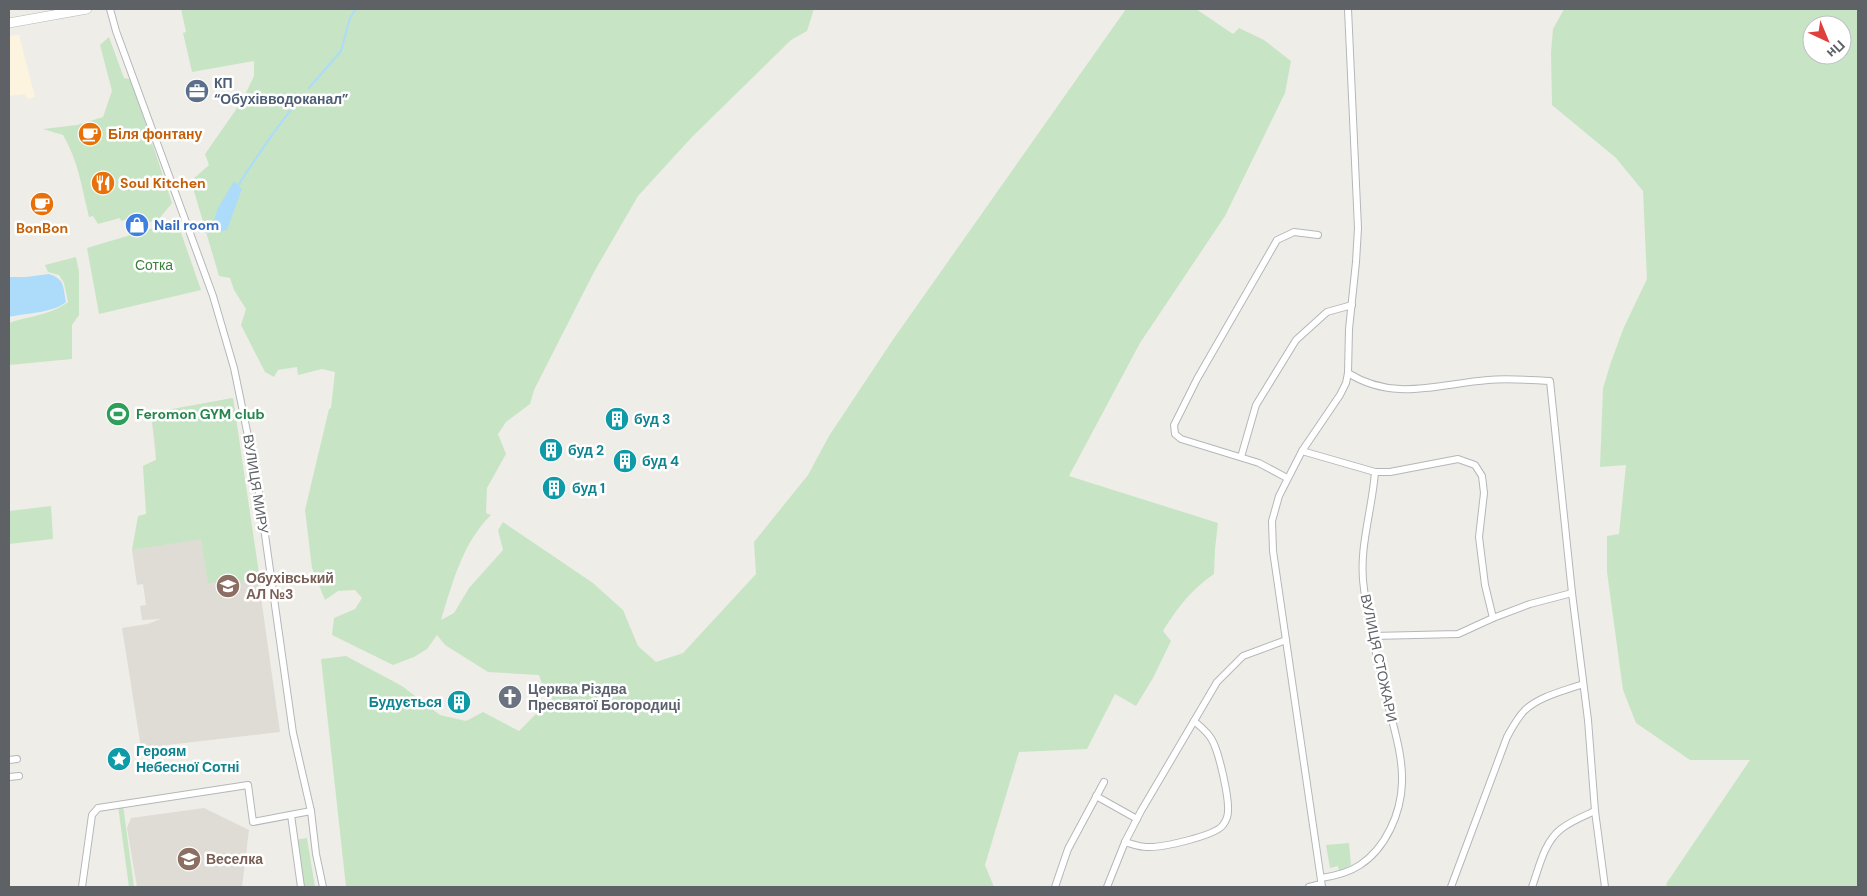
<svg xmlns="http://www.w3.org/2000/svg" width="1867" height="896" viewBox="0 0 1867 896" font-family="'DM Sans',sans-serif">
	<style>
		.commercial { fill: #fcf4df }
		.education { fill: #dfdcd5 }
		.green { fill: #c7e5c5; fill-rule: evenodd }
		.water { fill: #acdcfa }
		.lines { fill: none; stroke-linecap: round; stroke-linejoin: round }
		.stream { stroke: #acdcfa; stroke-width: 2 }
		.street-casing { stroke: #b4b7ba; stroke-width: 8 }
		.secondary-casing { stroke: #b3b6ba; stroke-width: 10 }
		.street { stroke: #fff; stroke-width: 6 }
		.secondary { stroke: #fff; stroke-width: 9 }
		.labels { text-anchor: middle; stroke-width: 5; stroke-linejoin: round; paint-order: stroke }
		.service-label { font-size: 14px; font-weight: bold; fill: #4e5e75; stroke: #fff; text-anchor: start }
		.food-label { font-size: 14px; font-weight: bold; fill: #c56008; stroke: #fff; text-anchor: start }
		.shop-label { font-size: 14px; font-weight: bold; fill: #366cbe; stroke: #fff; text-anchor: start }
		.park-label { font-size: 14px; fill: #3a813a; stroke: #fff }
		.leisure-label { font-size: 14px; font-weight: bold; fill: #27864d; stroke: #fff; text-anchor: start }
		.culture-label { font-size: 14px; font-weight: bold; fill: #0d838f; stroke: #fff; text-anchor: start }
		.street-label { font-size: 14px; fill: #5e6266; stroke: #fff }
		.education-label { font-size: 14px; font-weight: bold; fill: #785e54; stroke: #fff; text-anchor: start }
		.worship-label { font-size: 14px; font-weight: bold; fill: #5b616d; stroke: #fff; text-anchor: start }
	</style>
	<rect width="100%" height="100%" fill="#efede7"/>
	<polygon class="commercial" points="19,35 35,97 28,99 24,94 9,96 9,36"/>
	<g class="education">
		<polygon points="233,398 280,732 141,748 122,628 147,624 161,619 142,620 140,606 146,605 143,584 137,585 132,550 155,546 143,466 156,460 151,413"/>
		<polygon points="204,808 249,830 242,887 137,887 127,828 131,818"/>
	</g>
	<g class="green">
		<path d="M181,9h633l-7,22 -16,9 -99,97 -54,59 -44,76 -60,118 -4,14 -24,18 -8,12 8,20 -19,34 -1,25 5,2c-28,27 -39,69 -50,105l13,-7 15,-25 34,-38 -5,-20 5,-8 90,61 30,27 15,36 18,16 27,-9 73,-79 -2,-32 54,-67 21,-39 63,-95 234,-332h70l37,25 6,-6 25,12 27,21 -6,32 -60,123 -85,127 -71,133 149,47 -3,26 -1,25c-23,16 -36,33 -51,57l8,10 -18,37 -17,28 -21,-12 -28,55 -68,3 -34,113 9,22h-648l-25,-228 25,-3 56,30 38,29 26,6 17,-9 36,19 29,-29 -9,-27 -51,-3 -43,-27 -8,-10 -10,14 -13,8 -21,8 -61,-30 2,-17 21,-9 7,-11 -7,-8 -17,1 -13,9 -13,-32 -7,-58 24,-101 2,-1 4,-36 -13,-3 -24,6 -1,-8 -19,3 -4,7 -9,-5 -24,-47 5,-16 -12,-19 -4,-12 -11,-2 -28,-95 18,-16 -4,-11 37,-53 12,-25v-15l-62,11 -9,-39 3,-1z"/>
		<path d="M1564,9h294v878h-191l-1,-3 84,-124h-60l-54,-37 -13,-33 -16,-118v-36l12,-2 7,-69 -26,2 3,-79 8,-26 13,-35 23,-48 -4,-88 -27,-33 -64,-53 -1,-53 2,-23zM1812,25h30v30h-30z"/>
		<path d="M109,37l15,41 7,1 41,124 -13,16 -19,6 -3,-9 -16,5 -1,-3 -22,6 -5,-8 -4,1c-7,-29 -11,-57 -26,-82l-20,-6 34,-4 26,-8 9,-26 -12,-46z"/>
		<polygon points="177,221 201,290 99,314 87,248"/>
		<path d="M76,257l3,15v43l-7,10v34l-63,6v-42c20,-7 42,-8 59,-21l-4,-19 -5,-8 -11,-3 -3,-7z"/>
		<polygon points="233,398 260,580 208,583 201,539 132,550 138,516 146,514 143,466 156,460 156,447 151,413"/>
		<polygon points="51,506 53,539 9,544 9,511"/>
		<polygon points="123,805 134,887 129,887 118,806"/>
		<polygon points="307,838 315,887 301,887 294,840"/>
		<polygon points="1349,843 1351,865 1339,871 1338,866 1330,868 1326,845"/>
	</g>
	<g class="water">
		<polygon points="234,181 242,189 227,230 219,232 213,223 218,208"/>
		<path d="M49,274c16,5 14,13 17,28 -13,11 -40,11 -57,15v-40h17z"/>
	</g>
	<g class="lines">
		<g class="stream">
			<polyline points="309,88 341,51 350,18 356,9"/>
			<path d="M237,187c21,-32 42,-64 67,-93"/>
			<polyline points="206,232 218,228"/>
		</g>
		<g class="street-casing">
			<g id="street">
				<polyline points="110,9 116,31 213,296 234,368 258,485 293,733 311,811 316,854 323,887"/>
				<path d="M1348,373c46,29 90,11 140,7 20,-2 41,0 62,1l22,212 16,127 7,91 10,76"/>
				<path d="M1302,451l73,21c-3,40 -17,77 -11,117 5,40 16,80 25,119 6,24 14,50 13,75 -1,30 -16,65 -42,82 -12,8 -25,11 -39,13"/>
				<polyline points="1241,457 1256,405 1296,340 1327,312 1352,305"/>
				<polyline points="1375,472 1390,472 1458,459 1475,465 1482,476 1484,493 1479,537 1485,585 1493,618"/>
				<polyline points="1287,478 1259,463 1181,439 1175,434 1174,425 1197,379 1277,240 1294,232 1318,235"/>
				<polyline points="1373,636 1458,634 1493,618 1530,604 1572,593"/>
				<polyline points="9,760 17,759"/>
				<polyline points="9,777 19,776"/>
				<polyline points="1096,796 1137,819"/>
				<polyline points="291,815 301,887"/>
				<path d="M1125,842c7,2 15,5 22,5 14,1 68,-11 76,-22 3,-4 5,-10 5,-14 1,-14 -9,-59 -16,-71 -4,-8 -11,-13 -18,-19"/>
				<polyline points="82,887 92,815 98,808 248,785 253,822 311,811"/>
				<polyline points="1055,887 1068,849 1104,782"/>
				<polyline points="1107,887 1125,842 1141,811 1217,682 1243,656 1286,640"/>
				<polyline points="1309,887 1321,884"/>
				<polyline points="1322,887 1273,551 1272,521 1279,496 1302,451 1340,395 1346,383 1348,373 1349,329 1356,262 1358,228 1348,9"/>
				<path d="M1451,887l56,-150c5,-9 10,-19 18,-27 15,-14 39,-19 58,-26"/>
				<path d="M1532,887c7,-19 12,-45 29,-58 10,-8 23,-13 34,-18"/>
			</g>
		</g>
		<g class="secondary-casing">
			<polyline id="secondary" points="9,23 87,9"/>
		</g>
		<use href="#street" class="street"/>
		<use href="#secondary" class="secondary"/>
	</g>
	<defs>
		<g id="office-disc" transform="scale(1.25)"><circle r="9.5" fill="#5c6f8a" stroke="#fff"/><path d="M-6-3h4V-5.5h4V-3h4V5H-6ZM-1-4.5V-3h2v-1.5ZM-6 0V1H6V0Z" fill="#fff"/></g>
		<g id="cafe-disc" transform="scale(1.25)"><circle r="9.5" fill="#e8710a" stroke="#fff"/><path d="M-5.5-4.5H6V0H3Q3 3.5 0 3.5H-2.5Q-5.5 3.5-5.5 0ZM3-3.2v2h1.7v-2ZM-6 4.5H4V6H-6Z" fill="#fff"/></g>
		<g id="restaurant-disc" transform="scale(1.25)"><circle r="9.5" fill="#e8710a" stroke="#fff"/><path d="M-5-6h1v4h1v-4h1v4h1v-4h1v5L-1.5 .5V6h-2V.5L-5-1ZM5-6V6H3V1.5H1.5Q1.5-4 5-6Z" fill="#fff"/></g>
		<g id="shop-disc" transform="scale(1.25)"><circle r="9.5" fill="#3f7fe0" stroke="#fff"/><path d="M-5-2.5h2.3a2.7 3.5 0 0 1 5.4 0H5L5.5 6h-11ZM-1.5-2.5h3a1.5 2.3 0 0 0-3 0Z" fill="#fff"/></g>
		<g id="stadium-disc" transform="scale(1.25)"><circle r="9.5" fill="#2e9e5b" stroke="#fff"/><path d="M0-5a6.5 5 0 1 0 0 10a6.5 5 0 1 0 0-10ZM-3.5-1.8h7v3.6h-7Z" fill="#fff"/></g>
		<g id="building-disc" transform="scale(1.25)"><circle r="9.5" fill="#0f9aa8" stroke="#fff"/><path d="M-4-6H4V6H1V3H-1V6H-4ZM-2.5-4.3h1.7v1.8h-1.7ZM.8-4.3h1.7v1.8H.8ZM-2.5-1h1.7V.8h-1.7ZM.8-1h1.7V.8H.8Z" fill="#fff"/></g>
		<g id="school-disc" transform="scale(1.25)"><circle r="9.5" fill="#8d6e63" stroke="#fff"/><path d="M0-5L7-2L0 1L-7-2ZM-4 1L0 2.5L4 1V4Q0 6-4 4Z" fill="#fff"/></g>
		<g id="church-disc" transform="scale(1.25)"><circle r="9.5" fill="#6b7280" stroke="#fff"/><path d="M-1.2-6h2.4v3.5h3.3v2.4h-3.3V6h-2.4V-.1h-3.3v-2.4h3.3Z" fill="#fff"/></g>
		<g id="sight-disc" transform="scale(1.25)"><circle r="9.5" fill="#0f9aa8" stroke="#fff"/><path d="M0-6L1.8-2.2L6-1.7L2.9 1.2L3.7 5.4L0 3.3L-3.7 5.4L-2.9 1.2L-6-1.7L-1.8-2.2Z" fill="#fff"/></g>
	</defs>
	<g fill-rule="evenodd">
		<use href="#office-disc" x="197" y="91"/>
		<use href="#cafe-disc" x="90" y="134"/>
		<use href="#restaurant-disc" x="103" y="183"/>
		<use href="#cafe-disc" x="42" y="204"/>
		<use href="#shop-disc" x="137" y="225"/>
		<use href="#stadium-disc" x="118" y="414"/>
		<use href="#building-disc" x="617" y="419"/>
		<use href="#building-disc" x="551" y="450"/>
		<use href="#building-disc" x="625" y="461"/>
		<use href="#building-disc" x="554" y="488"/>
		<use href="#school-disc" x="228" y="586"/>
		<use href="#church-disc" x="510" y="697"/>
		<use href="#building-disc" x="459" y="702"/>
		<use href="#sight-disc" x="119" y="759"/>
		<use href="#school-disc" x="189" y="859"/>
	</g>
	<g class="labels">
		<g class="service-label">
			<text x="214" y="88">КП<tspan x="214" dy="16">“Обухівводоканал”</tspan></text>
		</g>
		<g class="food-label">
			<text x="108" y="139">Біля фонтану</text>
			<text x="120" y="188">Soul Kitchen</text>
			<text x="42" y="233" text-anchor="middle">BonBon</text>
		</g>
		<g class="shop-label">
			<text x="154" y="230">Nail room</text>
		</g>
		<g class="park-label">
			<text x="154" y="270">Сотка</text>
		</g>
		<g class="leisure-label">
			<text x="136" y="419">Feromon GYM club</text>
		</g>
		<g class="culture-label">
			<text x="634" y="424">буд 3</text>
			<text x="568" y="455">буд 2</text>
			<text x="642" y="466">буд 4</text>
			<text x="572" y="493">буд 1</text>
			<text x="442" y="707" text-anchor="end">Будується</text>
			<text x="136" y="756">Героям<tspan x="136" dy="16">Небесної Сотні</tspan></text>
		</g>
		<g class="street-label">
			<text transform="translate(256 484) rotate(81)" y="5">ВУЛИЦЯ МИРУ</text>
			<text transform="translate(1379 658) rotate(78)" y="5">ВУЛИЦЯ СТОЖАРИ</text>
		</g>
		<g class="education-label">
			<text x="246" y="583">Обухівський<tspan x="246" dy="16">АЛ №3</tspan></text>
			<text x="206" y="864">Веселка</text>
		</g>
		<g class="worship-label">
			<text x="528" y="694">Церква Різдва<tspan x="528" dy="16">Пресвятої Богородиці</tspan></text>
		</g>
	</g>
	<rect width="1867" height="896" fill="none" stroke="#5e6266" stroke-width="20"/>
	<g transform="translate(1827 40) rotate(136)"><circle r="24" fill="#ffffff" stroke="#bfc0c2"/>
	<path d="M0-4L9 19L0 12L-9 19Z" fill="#e0403c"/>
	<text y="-8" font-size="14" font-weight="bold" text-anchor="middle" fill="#5e6266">Пн</text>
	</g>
</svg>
